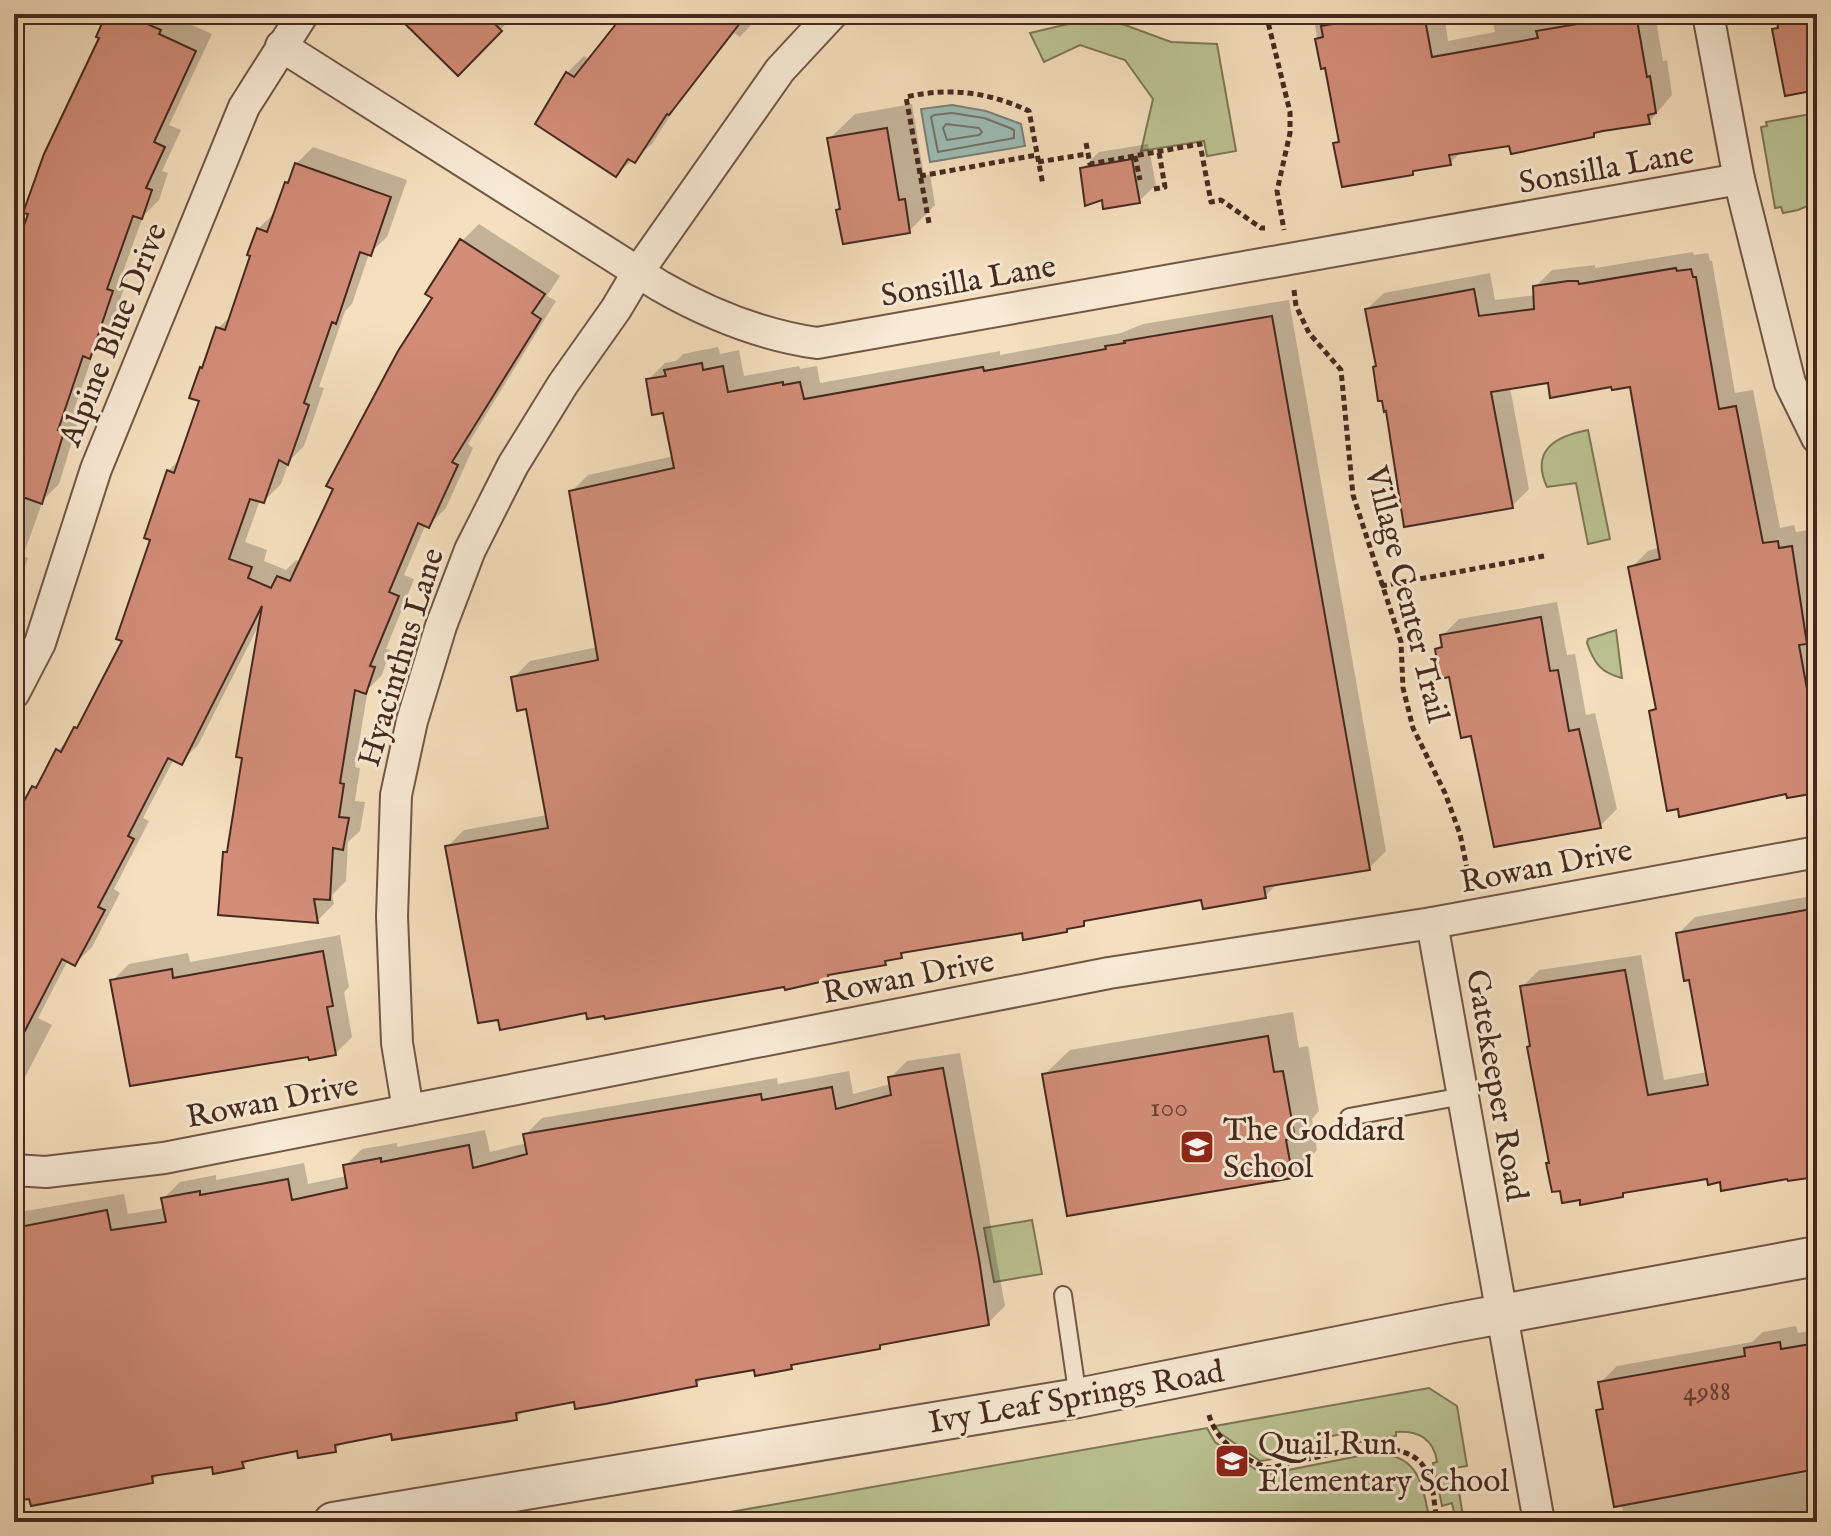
<svg xmlns="http://www.w3.org/2000/svg" width="1831" height="1536" viewBox="0 0 1831 1536" font-family="'IM FELL English',serif">
	<style>
		.green { fill: #bbc292; stroke: #807658; stroke-width: 2 }
		.water { fill: #9dbcb6; stroke: #7a8179; stroke-width: 2 }
		.shadow { fill: #0003 }
		.lines { fill: none; stroke-linecap: round; stroke-linejoin: round }
		.shore { stroke: #72726a; stroke-width: 2 }
		.building { fill: #d28c78; stroke: #46291e; stroke-width: 2 }
		.service-casing { stroke: #725646; stroke-width: 20 }
		.minor-casing { stroke: #725646; stroke-width: 34 }
		.tertiary-casing { stroke: #725646; stroke-width: 42 }
		.path { stroke: #46291e; stroke-width: 5; stroke-dasharray: 6 4; stroke-linecap: butt }
		.service { stroke: #f8ead5; stroke-width: 16 }
		.minor { stroke: #f8ead5; stroke-width: 30 }
		.tertiary { stroke: #f8ead5; stroke-width: 38 }
		.labels { text-anchor: middle; stroke-width: 6; stroke-linejoin: round; paint-order: stroke }
		.number-label { font-size: 28px; fill: #694234 }
		.street-label { font-size: 32px; fill: #46291e; stroke: #f8ead5 }
		.poi-label { font-size: 32px; fill: #46291e; stroke: #f8ead5; text-anchor: start }
	</style>
	<rect width="100%" height="100%" fill="#f5dfbe"/>
	<filter id="stains"><feTurbulence type="fractalNoise" baseFrequency=".0025" numOctaves="4"/><feColorMatrix values="0 0 0 0 .2 0 0 0 0 .09 0 0 0 0 .02 0 0 0 .5 -.17"/></filter>
	<radialGradient id="worn" r=".72"><stop offset=".6" stop-color="#630" stop-opacity="0"/><stop offset="1" stop-color="#630" stop-opacity=".3"/></radialGradient>
	<g class="green">
		<polygon points="1100,20 1125,25 1171,42 1217,44 1236,151 1207,156 1204,141 1141,151 1153,99 1125,60 1080,45 1044,62 1030,33 1081,21"/>
		<polygon points="1817,113 1817,202 1798,210 1783,213 1781,207 1775,208 1761,127 1767,126 1766,122"/>
		<path d="M1588,430l22,109 -22,5 -12,-61 -29,4c-17,-37 9,-51 41,-57z"/>
		<path d="M1616,630l6,48c-21,-5 -28,-15 -35,-35l1,-4z"/>
		<polygon points="1032,1220 1042,1274 994,1282 984,1228"/>
		<path d="M1429,1388l28,18 10,60 -12,2 9,54h-8l-4,-19 -10,3 -9,-43 4,-1c-3,-23 -19,-32 -41,-30v4l-42,7 -3,-11 -53,11 2,12 -40,6 -40,-28 -5,-7z"/>
		<path d="M1207,1428l8,14 40,27 7,1 1,5 106,-21c50,-3 53,29 61,68h-756z"/>
	</g>
	<polygon class="water" points="952,105 986,111 1021,124 1025,146 930,162 921,109"/>
	<g class="shadow">
		<polygon points="108,14 176,14 174,17 212,34 169,125 181,130 162,171 168,173 159,200 143,216 123,272 129,274 106,340 94,351 73,413 80,415 59,484 43,500 23,556 28,558 14,599 14,260 102,37"/>
		<polygon points="397,14 516,14 458,73"/>
		<polygon points="626,14 761,14 740,37 734,33 677,105 652,144 616,174 567,73 584,56 590,60"/>
		<polygon points="1313,14 1444,14 1448,41 1495,32 1491,14 1655,14 1663,61 1667,60 1672,95 1649,122 1597,130 1593,135 1462,151 1450,163 1417,168 1412,173 1335,144 1340,139 1326,66 1322,67"/>
		<polygon points="912,104 924,176 930,174 935,205 909,231 842,208 829,139 855,114"/>
		<polygon points="1148,144 1156,185 1139,201 1103,197 1082,169 1099,152"/>
		<polygon points="313,147 407,180 387,237 369,254 352,304 345,311 319,387 324,388 304,446 289,461 281,484 264,501 260,500 245,542 267,550 264,561 286,570 296,560 301,562 462,241 479,224 560,276 547,296 556,301 468,444 473,448 446,508 429,525 426,524 404,575 414,579 386,649 390,650 382,675 368,689 355,767 360,768 355,801 365,802 360,831 348,842 346,881 332,895 334,904 317,921 225,853 229,848 244,756 260,623 198,745 181,762 174,759 143,818 149,821 114,889 120,893 92,947 75,964 68,960 38,1018 52,1025 24,1079 14,1089 14,845 34,787 45,776 58,751 83,721 125,640 168,471 181,458 201,400 218,328 233,314 258,229 275,212 296,164"/>
		<polygon points="1817,224 1817,259 1808,239 1815,232 1813,228"/>
		<polygon points="1693,252 1694,255 1708,253 1710,261 1712,261 1735,393 1753,390 1780,528 1794,525 1796,532 1808,530 1817,583 1817,791 1788,792 1651,711 1658,705 1631,568 1648,551 1660,547 1632,384 1549,381 1510,387 1529,489 1512,506 1397,455 1383,399 1367,309 1384,293 1490,273 1495,300 1536,295 1535,287 1552,270 1595,265 1595,268"/>
		<polygon points="1289,300 1386,851 1369,868 1278,883 1265,896 1203,897 1090,917 1083,924 1071,926 1066,930 1023,930 908,950 901,956 889,959 885,963 834,972 828,978 587,1011 447,847 464,830 547,815 528,707 513,678 530,661 598,647 571,492 588,475 674,456 665,411 648,380 665,363 676,361 683,354 718,347 720,354 739,350 744,376 799,366 800,369 817,366 820,383 1000,351 1000,355 1121,333 1143,324"/>
		<polygon points="1557,602 1567,655 1575,654 1586,715 1595,713 1617,809 1600,826 1473,734 1450,675 1437,649 1443,643 1442,636 1459,619"/>
		<polygon points="1817,895 1817,1171 1721,1180 1708,1176 1628,1190 1622,1195 1550,1162 1522,987 1539,970 1641,955 1664,1080 1707,1072 1690,978 1678,934 1695,917"/>
		<polygon points="340,935 349,987 344,992 352,1037 335,1054 112,981 129,964 188,953 190,962"/>
		<polygon points="1293,1012 1299,1048 1308,1046 1319,1111 1312,1119 1317,1150 1292,1176 1044,1075 1070,1050"/>
		<polygon points="960,1053 1005,1306 988,1323 885,1342 880,1347 797,1362 791,1368 756,1368 704,1377 696,1385 575,1400 525,1409 516,1418 393,1432 344,1441 335,1450 299,1449 250,1459 243,1466 214,1465 160,1473 152,1481 14,1499 14,1213 124,1194 128,1214 165,1208 163,1199 180,1182 216,1175 216,1180 304,1163 308,1184 347,1176 345,1166 362,1149 397,1143 397,1147 485,1130 490,1152 527,1143 525,1135 542,1118 777,1078 778,1084 849,1071 853,1094 891,1084 890,1078 907,1061"/>
		<polygon points="1796,1326 1798,1333 1817,1330 1817,1522 1626,1522 1598,1411 1604,1405 1600,1383 1617,1366 1752,1342 1763,1332"/>
	</g>
	<g class="lines">
		<g class="shore">
			<polygon points="952,113 984,118 1010,128 1014,130 1014,138 938,152 931,117 934,115"/>
			<polygon points="946,124 979,128 982,132 979,135 947,140 943,128"/>
		</g>
	</g>
	<g class="building">
		<polygon points="106,14 125,14 161,30 159,34 196,51 154,142 165,147 146,188 152,190 142,219 133,216 107,289 113,291 90,359 83,356 58,430 64,432 42,504 14,494 14,254 28,214 23,213 44,154 99,38 96,37"/>
		<polygon points="395,14 485,14 502,31 458,76"/>
		<polygon points="624,14 747,14 669,115 667,114 635,163 628,159 616,177 535,124 566,72 574,77"/>
		<polygon points="1364,14 1424,14 1432,57 1538,38 1536,31 1636,14 1647,77 1650,76 1656,113 1648,115 1650,124 1603,131 1594,133 1594,137 1511,154 1509,146 1449,155 1451,165 1413,171 1413,175 1342,187 1333,143 1339,142 1325,68 1321,69 1315,39 1323,37 1321,26 1339,23 1338,19"/>
		<polygon points="1776,14 1817,14 1817,90 1785,96 1772,29 1778,28"/>
		<polygon points="887,128 899,200 905,199 910,233 843,244 836,210 840,209 827,138"/>
		<polygon points="1132,159 1140,203 1103,209 1102,200 1085,206 1080,168"/>
		<polygon points="295,163 391,197 371,256 360,252 336,324 332,322 304,403 309,405 288,465 279,460 264,503 250,499 229,559 252,567 248,578 271,588 277,576 290,581 333,489 326,486 398,351 432,298 425,294 460,239 545,294 532,313 541,319 452,462 458,465 429,528 418,523 389,592 399,596 370,666 375,667 366,694 355,690 340,783 344,784 339,817 349,818 343,850 333,848 330,900 314,899 318,923 218,915 223,852 227,852 242,758 236,757 262,606 182,765 168,758 128,836 134,839 98,907 105,910 75,966 62,959 14,1052 14,820 32,786 36,788 56,749 61,752 74,727 77,728 122,641 116,639 150,540 144,538 167,470 174,473 199,401 189,398 200,367 202,368 216,327 225,330 250,256 247,255 257,228 267,232 285,182 288,183"/>
		<polygon points="1676,268 1677,271 1691,269 1693,277 1696,277 1719,409 1736,406 1763,543 1778,541 1779,548 1792,546 1807,644 1799,645 1817,744 1817,793 1787,798 1786,794 1679,817 1678,809 1667,811 1649,711 1656,709 1628,567 1660,559 1630,387 1612,390 1611,387 1550,398 1548,383 1491,392 1513,508 1404,527 1386,411 1384,412 1382,401 1378,401 1373,367 1376,366 1365,309 1474,289 1479,316 1534,309 1533,286 1568,281 1578,281 1579,284"/>
		<polygon points="1272,316 1370,870 1264,887 1266,898 1203,909 1201,900 1084,921 1084,926 1067,929 1067,932 1023,940 1022,933 901,953 902,958 885,961 886,965 828,975 829,980 785,990 784,987 605,1019 604,1016 587,1019 586,1013 500,1030 498,1020 478,1023 445,846 548,828 526,709 517,711 511,677 598,660 569,491 674,468 663,413 652,415 646,379 666,376 664,370 702,363 703,370 723,366 728,392 783,382 783,385 800,382 804,399 983,367 984,371 1106,349 1105,346 1125,343 1124,341"/>
		<polygon points="1541,617 1550,671 1558,670 1569,731 1579,729 1601,828 1494,847 1471,736 1461,738 1449,677 1440,679 1435,649 1442,647 1440,635"/>
		<polygon points="1817,908 1817,1177 1788,1181 1787,1179 1721,1191 1720,1182 1708,1185 1707,1179 1623,1193 1623,1197 1580,1205 1580,1200 1562,1203 1560,1191 1552,1192 1546,1163 1549,1163 1527,1047 1530,1046 1520,986 1625,970 1648,1095 1708,1085 1689,980 1684,981 1676,933"/>
		<polygon points="323,951 333,1006 327,1007 336,1055 309,1060 308,1057 130,1086 110,980 172,969 173,978"/>
		<polygon points="1268,1036 1274,1072 1283,1071 1295,1138 1286,1140 1293,1178 1067,1216 1042,1074"/>
		<polygon points="943,1068 979,1259 989,1325 880,1345 880,1349 791,1365 792,1369 755,1376 754,1370 696,1380 697,1386 605,1404 575,1409 574,1402 516,1413 517,1420 392,1440 391,1434 335,1445 336,1452 298,1458 297,1451 242,1462 244,1468 213,1474 212,1467 152,1476 153,1483 31,1506 29,1499 14,1501 14,1228 107,1210 111,1230 166,1222 161,1198 200,1191 200,1195 288,1179 292,1200 347,1188 343,1165 381,1158 381,1162 469,1145 473,1168 527,1154 523,1134 761,1094 762,1100 832,1087 836,1109 891,1095 888,1077"/>
		<polygon points="1780,1342 1781,1349 1817,1343 1817,1469 1614,1507 1596,1410 1603,1409 1598,1382 1745,1356 1744,1348"/>
	</g>
	<g class="lines">
		<g class="service-casing">
			<g id="service">
				<polyline points="1349,1117 1463,1096"/>
				<polyline points="1063,1295 1078,1398"/>
			</g>
		</g>
		<g class="minor-casing">
			<g id="minor">
				<polyline points="1708,14 1739,179 1790,383 1817,438"/>
				<path d="M281,46l379,240c49,28 101,49 157,57l922,-164"/>
				<polyline points="14,693 40,643 96,469 244,107 303,14"/>
				<polyline points="1432,923 1539,1522"/>
				<polyline points="408,1110 397,1043 392,916 396,795 412,721 441,626 470,550 513,465 563,384 616,309 638,272 780,70 832,14"/>
				<polyline points="14,1170 46,1172 164,1158 1109,973 1432,923 1817,852"/>
			</g>
		</g>
		<g class="tertiary-casing">
			<polyline id="tertiary" points="333,1522 1078,1398 1453,1323 1817,1256"/>
		</g>
		<g class="path">
			<polyline points="1266,14 1290,112 1290,133 1277,191 1284,230"/>
			<polyline points="1086,143 1090,164 1200,144 1211,202 1221,200 1261,228 1265,228"/>
			<polyline points="1135,156 1140,180"/>
			<polyline points="1038,162 1087,154"/>
			<polyline points="920,176 1037,155"/>
			<polyline points="1154,189 1165,187 1159,152"/>
			<path d="M929,223l-23,-126c43,-10 83,-5 123,14l14,74"/>
			<polyline points="1294,290 1296,306 1309,333 1341,370 1353,495 1401,642 1403,688 1413,728 1445,793 1460,834 1468,873"/>
			<polyline points="1381,586 1544,556"/>
			<path d="M1209,1415c7,26 34,45 60,53 37,-7 131,-39 155,-1 10,14 10,38 13,55"/>
		</g>
		<use href="#service" class="service"/>
		<use href="#minor" class="minor"/>
		<use href="#tertiary" class="tertiary"/>
	</g>
	<defs>
		<g id="school-square" transform="scale(1.8)"><rect x="-9" y="-9" width="18" height="18" rx="4" fill="#8f2418" stroke="#f8ead5"/><path d="M0-5L7-2L0 1L-7-2ZM-4 1L0 2.5L4 1V4Q0 6-4 4Z" fill="#fff"/></g>
	</defs>
	<g fill-rule="evenodd">
		<use href="#school-square" x="1197" y="1147"/>
		<use href="#school-square" x="1232" y="1461"/>
	</g>
	<g class="labels">
		<g class="number-label">
			<text x="1169" y="1116">100</text>
			<text x="1707" y="1400">4988</text>
		</g>
		<g class="street-label">
			<text transform="translate(1606 167) rotate(-10)" y="11">Sonsilla Lane</text>
			<text transform="translate(968 280) rotate(-10)" y="11">Sonsilla Lane</text>
			<text transform="translate(112 334) rotate(-68)" y="11">Alpine Blue Drive</text>
			<text transform="translate(1408 594) rotate(76)" y="11">Village Center Trail</text>
			<text transform="translate(400 657) rotate(-73)" y="11">Hyacinthus Lane</text>
			<text transform="translate(1546 865) rotate(-11)" y="11">Rowan Drive</text>
			<text transform="translate(908 976) rotate(-11)" y="11">Rowan Drive</text>
			<text transform="translate(1498 1085) rotate(80)" y="11">Gatekeeper Road</text>
			<text transform="translate(272 1100) rotate(-11)" y="11">Rowan Drive</text>
			<text transform="translate(1076 1396) rotate(-10)" y="11">Ivy Leaf Springs Road</text>
		</g>
		<g class="poi-label">
			<text x="1223" y="1140">The Goddard<tspan x="1223" dy="37">School</tspan></text>
			<text x="1258" y="1454">Quail Run<tspan x="1258" dy="37">Elementary School</tspan></text>
		</g>
	</g>
	<rect width="1831" height="1536" fill="none" stroke="#f5dfbe" stroke-width="48"/>
	<rect x="16" y="16" width="1799" height="1504" fill="none" stroke="#46291e" stroke-width="4"/>
	<rect x="24" y="24" width="1783" height="1488" fill="none" stroke="#46291e" stroke-width="2"/>
	<rect width="100%" height="100%" filter="url(#stains)"/>
	<rect width="100%" height="100%" fill="url(#worn)"/>
</svg>
